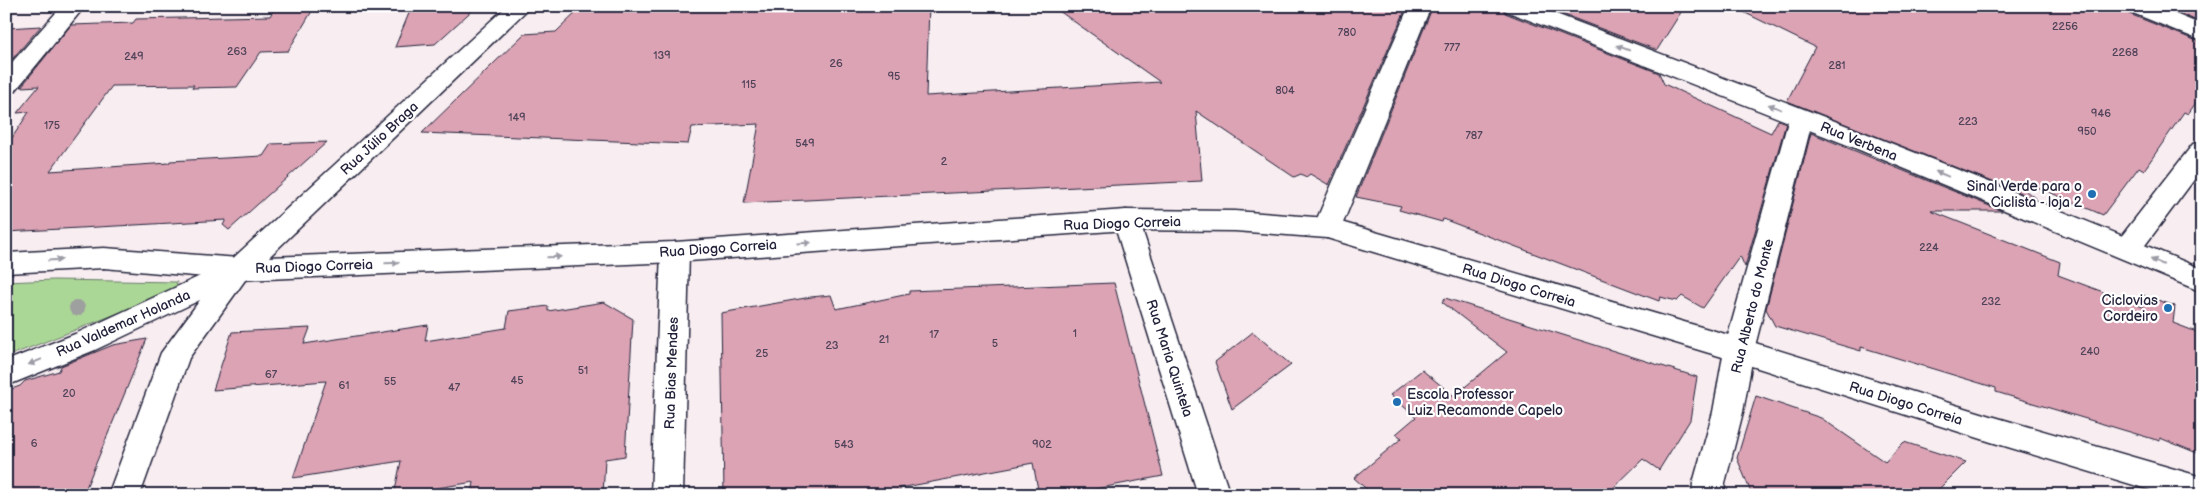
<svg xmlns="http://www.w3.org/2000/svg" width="2208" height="501" viewBox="0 0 2208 501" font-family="'Balsamiq Sans',sans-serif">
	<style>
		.green { fill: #abd796; stroke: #667c68 }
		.building { fill: #dba3b4; stroke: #22223b }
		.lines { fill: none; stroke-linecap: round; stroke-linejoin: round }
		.street-casing { stroke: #22223b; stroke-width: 3 }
		.secondary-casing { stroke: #22223b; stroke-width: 3 }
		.primary-casing { stroke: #22223b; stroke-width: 3 }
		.street { fill: #fff; fill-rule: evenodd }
		.secondary { fill: #fff; fill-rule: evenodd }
		.primary { fill: #fff; fill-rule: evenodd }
		.tree { fill: #9da09e }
		.oneway { fill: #9c9ca7 }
		.poi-dot { fill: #1f6fb2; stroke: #fff; stroke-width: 2 }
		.labels { text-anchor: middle; stroke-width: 4.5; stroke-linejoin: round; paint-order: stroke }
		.number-label { font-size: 11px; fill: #504259 }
		.street-label { font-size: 14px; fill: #22223b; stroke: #fff }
		.poi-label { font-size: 14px; fill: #22223b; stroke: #fff; text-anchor: end }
	</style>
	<rect width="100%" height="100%" fill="#f8edf0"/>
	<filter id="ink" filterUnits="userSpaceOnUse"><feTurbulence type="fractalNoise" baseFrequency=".02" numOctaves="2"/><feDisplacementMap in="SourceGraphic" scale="10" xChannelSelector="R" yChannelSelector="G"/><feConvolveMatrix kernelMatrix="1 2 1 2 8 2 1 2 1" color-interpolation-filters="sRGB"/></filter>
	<g filter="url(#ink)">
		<polygon class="green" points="54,280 177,282 175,291 6,357 6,282"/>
		<g class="building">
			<polygon points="276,6 315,6 288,51 261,52 237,87 192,88 194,85 112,86 50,171 169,163 170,161 263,156 271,144 327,142 229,230 223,225 226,220 6,232 6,147 29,112 17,113 39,86 21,87 71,25 133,23 136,19 270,16"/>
			<polygon points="412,6 477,6 435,44 395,47"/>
			<polygon points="583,6 929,6 926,96 1160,82 1052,6 1407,6 1329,185 1310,174 1306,177 1301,174 1294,177 1196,111 1202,181 744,203 759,124 692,127 688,144 422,133 524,34 556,32"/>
			<polygon points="1433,6 1501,6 1505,13 1659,73 1664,84 1771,133 1778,120 1786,123 1745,267 1740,256 1703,308 1682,296 1677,301 1660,297 1659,301 1443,219 1442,222 1399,210 1401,206 1356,197"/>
			<polygon points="1541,6 1685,6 1657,50"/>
			<polygon points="1731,6 2123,6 2127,13 2202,43 2202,94 2188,114 2184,112 2144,170 2139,167 2103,215 2023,181 2020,186 2036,199 1787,101 1815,47"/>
			<polygon points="2162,6 2202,6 2202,23"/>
			<polygon points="41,26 6,66 6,28"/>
			<polygon points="1811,133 2002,211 1931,211 2060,262 2058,275 2143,307 2143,295 2175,306 2173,323 2202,334 2202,455 2160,438 2160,441 1996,392 1996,388 1861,347 1861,351 1775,326 1766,309"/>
			<polygon points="1114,283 1163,476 1064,495 1039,495 1033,463 900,488 900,495 724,495 721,313 811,297 831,295 836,309 909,294 909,291"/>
			<polygon points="1445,298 1697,377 1690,420 1659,470 1643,459 1606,495 1373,495 1354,478 1402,438 1396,434 1416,417 1390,395 1422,370 1454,396 1507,352 1442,302"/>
			<polygon points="604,302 633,319 625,456 605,459 603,495 472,495 474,482 394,495 401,461 293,478 326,381 213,390 232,332 310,328 304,344 428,325 425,341 506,328 509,311 548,306 548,311"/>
			<polygon points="1253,332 1291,365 1232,409 1215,362"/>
			<polygon points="147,339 83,495 6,495 6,391 20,386 25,381 59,371 61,366 113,345"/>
			<polygon points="1756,396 1821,418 1885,462 1904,442 1966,462 1933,495 1752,495 1737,458"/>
		</g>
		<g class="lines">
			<g class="street-casing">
				<g id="street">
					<polygon points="62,6 85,6 15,91 6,93 6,69"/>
					<polygon points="1409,6 1431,6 1341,228 1337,235 1327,238 1317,235 1313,228"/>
					<polygon points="2125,6 2156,6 2202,25 2202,41 2128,11"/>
					<polygon points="1801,110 1810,112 1813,118 1754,350 1743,412 1725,483 1724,495 1692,495 1693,483 1713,412 1724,350 1789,118 1792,112"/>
					<polygon points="2202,141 2202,169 2137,256 2127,259 2117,256 2113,249 2117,242 2193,144"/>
					<polygon points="1126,210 1136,213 1139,220 1230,495 1198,495 1113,220 1116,213"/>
					<polygon points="675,242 685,245 689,252 683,495 651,495 661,252 665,245"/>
					<polygon points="239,258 249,262 253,269 189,358 140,495 108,495 161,353 200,300 95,350 6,386 6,361 75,334"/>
				</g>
			</g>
			<g class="secondary-casing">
				<polygon id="secondary" points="507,6 531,6 249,276 239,280 229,276 225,269 229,262"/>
			</g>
			<g class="primary-casing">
				<g id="primary">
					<path d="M1503,6h32c224,85 447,171 667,263v23l-352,-146 -344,-135z"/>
					<polygon points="1126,210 1235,211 1327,218 1739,338 1991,416 2202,477 2202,495 2167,495 1991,442 1739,362 1327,238 1235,231 1126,230 675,262 239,280 104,268 6,273 6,253 104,248 239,258 675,242"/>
				</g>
			</g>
			<use href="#street" class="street"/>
			<use href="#secondary" class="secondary"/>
			<use href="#primary" class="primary"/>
		</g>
		<circle class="tree" cx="77" cy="308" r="8"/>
		<defs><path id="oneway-solid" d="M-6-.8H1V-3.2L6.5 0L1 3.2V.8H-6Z" transform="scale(1.25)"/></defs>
		<g class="oneway">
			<use href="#oneway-solid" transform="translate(1623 48) rotate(-159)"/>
			<use href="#oneway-solid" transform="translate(1775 107) rotate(-158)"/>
			<use href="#oneway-solid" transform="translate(1942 174) rotate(-158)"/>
			<use href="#oneway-solid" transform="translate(804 243) rotate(-4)"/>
			<use href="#oneway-solid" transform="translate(554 257) rotate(-2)"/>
			<use href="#oneway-solid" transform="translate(55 260) rotate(-3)"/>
			<use href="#oneway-solid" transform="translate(2157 262) rotate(-157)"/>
			<use href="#oneway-solid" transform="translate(392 263) rotate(-2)"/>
			<use href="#oneway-solid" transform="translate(35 362) rotate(158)"/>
		</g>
	</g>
	<g class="poi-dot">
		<circle cx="2092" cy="194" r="5"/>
		<circle cx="2168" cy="308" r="5"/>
		<circle cx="1397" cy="402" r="5"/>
	</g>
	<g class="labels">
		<g class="number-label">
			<text x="2065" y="30">2256</text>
			<text x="1347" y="36">780</text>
			<text x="1452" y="51">777</text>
			<text x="237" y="55">263</text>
			<text x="2125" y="56">2268</text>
			<text x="662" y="59">139</text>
			<text x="134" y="60">249</text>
			<text x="836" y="67">26</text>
			<text x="1837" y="69">281</text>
			<text x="894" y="80">95</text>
			<text x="749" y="88">115</text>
			<text x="1285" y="94">804</text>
			<text x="2101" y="117">946</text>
			<text x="517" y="121">149</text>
			<text x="1968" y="125">223</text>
			<text x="52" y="129">175</text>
			<text x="2087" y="135">950</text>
			<text x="1474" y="139">787</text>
			<text x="805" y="147">549</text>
			<text x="944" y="165">2</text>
			<text x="1929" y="251">224</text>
			<text x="1991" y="305">232</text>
			<text x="1075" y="337">1</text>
			<text x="934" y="338">17</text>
			<text x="884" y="343">21</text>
			<text x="995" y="347">5</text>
			<text x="832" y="349">23</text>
			<text x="2090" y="355">240</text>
			<text x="762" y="357">25</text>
			<text x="583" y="374">51</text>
			<text x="271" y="378">67</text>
			<text x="517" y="384">45</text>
			<text x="390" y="385">55</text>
			<text x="344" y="389">61</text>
			<text x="454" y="391">47</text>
			<text x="69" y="397">20</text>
			<text x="34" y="447">6</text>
			<text x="844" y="448">543</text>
			<text x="1042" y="448">902</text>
		</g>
		<g class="street-label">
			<text transform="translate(379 138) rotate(-43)" y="5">Rua Júlio Braga</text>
			<text transform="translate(1859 141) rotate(22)" y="5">Rua Verbena</text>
			<text transform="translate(1122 223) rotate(-2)" y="5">Rua Diogo Correia</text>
			<text transform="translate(718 248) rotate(-4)" y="5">Rua Diogo Correia</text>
			<text transform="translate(314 266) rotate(-2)" y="5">Rua Diogo Correia</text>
			<text transform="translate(1519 285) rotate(17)" y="5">Rua Diogo Correia</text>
			<text transform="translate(1752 306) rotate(-76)" y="5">Rua Alberto do Monte</text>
			<text transform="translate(123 323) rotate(-24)" y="5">Rua Valdemar Holanda</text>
			<text transform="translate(1170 358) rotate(72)" y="5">Rua Maria Quintela</text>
			<text transform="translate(671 373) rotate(-88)" y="5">Rua Bias Mendes</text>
			<text transform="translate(1906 403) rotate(17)" y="5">Rua Diogo Correia</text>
		</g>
		<g class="poi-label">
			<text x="2082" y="191">Sinal Verde para o<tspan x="2082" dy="16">Ciclista - loja 2</tspan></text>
			<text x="2158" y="305">Ciclovias<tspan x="2158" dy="16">Cordeiro</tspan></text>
			<text x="1407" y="399" text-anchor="start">Escola Professor<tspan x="1407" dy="16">Luiz Recamonde Capelo</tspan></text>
		</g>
	</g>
	<rect width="2208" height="501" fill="none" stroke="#fff" stroke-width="25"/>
	<rect x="12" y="12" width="2183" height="476" fill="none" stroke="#22223b" stroke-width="2" filter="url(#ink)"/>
</svg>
